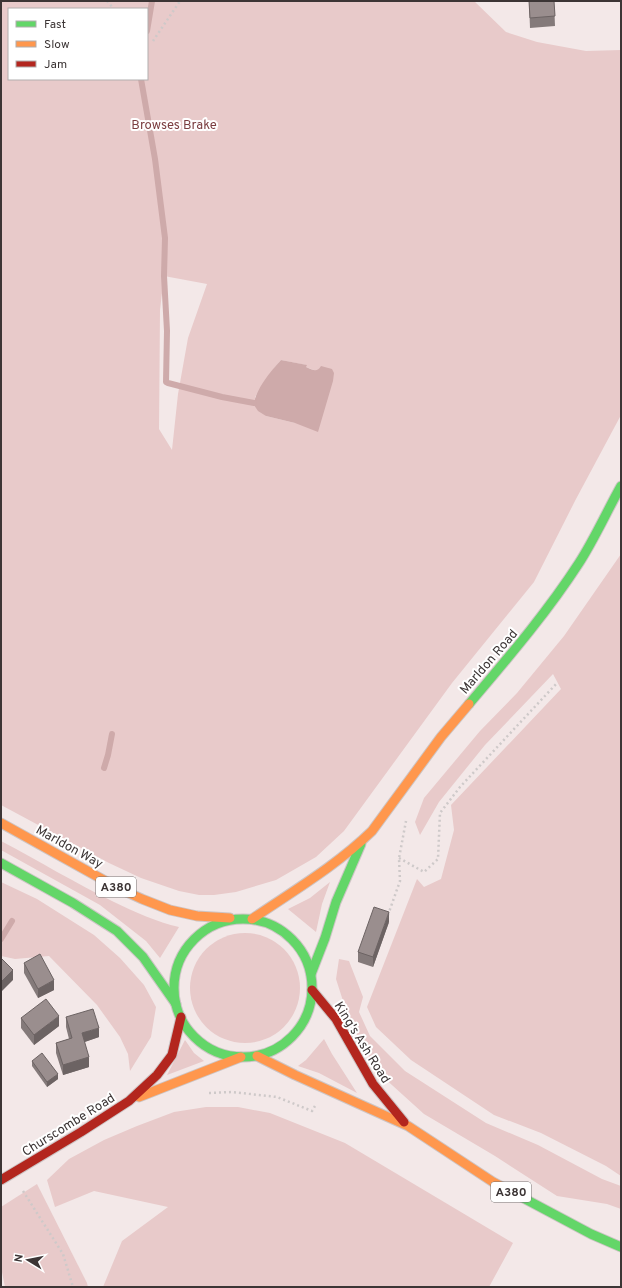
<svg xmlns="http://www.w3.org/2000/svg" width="622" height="1288" viewBox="0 0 622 1288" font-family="Overpass,sans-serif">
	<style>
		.green { fill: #e8caca; fill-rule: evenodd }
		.water { fill: #ceaaaa }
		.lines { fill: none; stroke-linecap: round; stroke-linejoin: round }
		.stream { stroke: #ceaaaa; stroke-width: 6 }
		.fast-casing { stroke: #cdc5c5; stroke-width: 11 }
		.slow-casing { stroke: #cdc5c5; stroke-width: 11 }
		.jam-casing { stroke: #cdc5c5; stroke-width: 11 }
		.path { stroke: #cec9c9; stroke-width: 2.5; stroke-dasharray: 2 3; stroke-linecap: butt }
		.fast { stroke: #63d668; stroke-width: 9 }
		.slow { stroke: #ff974d; stroke-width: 9 }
		.jam { stroke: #b3261e; stroke-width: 9 }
		.wall { fill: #847a7a }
		.shaded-wall { fill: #6c6363 }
		.building { fill: #9a8e8e; stroke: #6c6363 }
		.labels { text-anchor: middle; stroke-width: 4; stroke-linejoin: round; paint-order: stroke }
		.shield { fill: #fff; stroke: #767272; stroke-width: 1 }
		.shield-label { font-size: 12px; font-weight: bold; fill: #3c3535 }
		.park-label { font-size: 13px; fill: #7b3d40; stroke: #fff }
		.street-label { font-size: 13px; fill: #3c3535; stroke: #fff }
	</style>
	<rect width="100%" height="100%" fill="#f3e8e8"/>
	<g class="green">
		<path d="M1,1h473l32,31 31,10 49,9 35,-1v365l-45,84 -42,83 -82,101 -108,148 -28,26 -40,23 -40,12 -22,3h-15l-20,-4 -38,-13 -32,-15 -108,-58zM9,9h138v70h-138zM164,276l43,8 -19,54 -10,56 -6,56 -13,-21 1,-119zM281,360l25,5v2l10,4 3,-1 -24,53 -29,-7 -11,-19 20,-30z"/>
		<polygon points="621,554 621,1176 606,1166 541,1133 494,1115 411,1060 376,1027 367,1007 417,879 424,887 441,879 454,830 451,805 561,689 553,674 485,745 439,802 420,835 415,822 424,798 480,731 517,693 564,636"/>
		<path d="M1,841c38,20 74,42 113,61 21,10 43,20 65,25l-19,31 -14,-17 -46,-36 -99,-55z"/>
		<polygon points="1,882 37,899 94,935 120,958 144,985 156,1007 151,1037 130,1071 128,1054 120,1037 97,1005 49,956 15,959 1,956"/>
		<polygon points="330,882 322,904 316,932 288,909 310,898"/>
		<circle cx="245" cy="988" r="55"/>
		<polygon points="339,959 349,961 363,997 359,1012 370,1036 405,1071 486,1123 538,1145 602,1179 621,1186 621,1209 607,1204 557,1196 495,1156 424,1114 382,1076 362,1046 344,1004 336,979"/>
		<polygon points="324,1039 332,1054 357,1093 319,1073 298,1066 306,1060"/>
		<polygon points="185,1040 194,1053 204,1061 167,1075"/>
		<polygon points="206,1107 238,1107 270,1113 345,1143 513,1243 489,1287 103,1287 122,1241 168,1207 94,1191 55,1207 47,1180 69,1159 104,1140 137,1126 174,1112"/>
		<polygon points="37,1184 87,1283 88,1287 5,1287 1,1267 1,1207"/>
	</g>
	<path class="water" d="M281,360l26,5 -1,2c7,3 11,6 15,-1l11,3 2,4 -1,8 -15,51 -23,-9 -29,-7 -8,-5 -4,-6c1,-15 17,-34 27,-45z"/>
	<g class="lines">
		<g class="stream">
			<polyline points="147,31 152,1"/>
			<polyline points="141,79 155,159 165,238 164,276 167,331 166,382 168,383 222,397 254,403"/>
			<polyline points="104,768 108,755 112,734"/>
			<polyline points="1,939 12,921"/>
		</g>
		<g class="fast-casing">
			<g id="fast">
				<path d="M469,704c38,-45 77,-90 110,-141 15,-23 28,-52 42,-77"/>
				<polyline points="1,863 73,903 117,931 143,957 176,1004"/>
				<circle cx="243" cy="988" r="69"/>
				<polyline points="311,974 325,938 336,902 361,844"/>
				<polyline points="512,1192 591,1234 621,1247"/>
			</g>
		</g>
		<g class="slow-casing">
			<g id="slow">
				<polyline points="1,823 118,888 142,899 170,910 197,916 230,918"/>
				<path d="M252,919c41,-28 84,-53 120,-88l69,-94 28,-33"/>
				<polyline points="257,1056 295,1075 408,1126 493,1182 512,1192"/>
				<polyline points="139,1097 241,1057"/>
			</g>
		</g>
		<g class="jam-casing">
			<g id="jam">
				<polyline points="312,990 336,1019 373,1084 404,1122"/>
				<polyline points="1,1180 81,1132 129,1101 157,1075 172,1055 181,1017"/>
			</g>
		</g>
		<g class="path">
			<polyline points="107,1 114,9"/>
			<polyline points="153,41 180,1"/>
			<polyline points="399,858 424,872 438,859 440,813 460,787 557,683"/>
			<polyline points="388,915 400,881 399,858 406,821"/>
			<polyline points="209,1093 232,1092 277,1097 312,1111 315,1106"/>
			<polyline points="23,1191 63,1254 73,1287"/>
		</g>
		<use href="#fast" class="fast"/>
		<use href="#slow" class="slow"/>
		<use href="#jam" class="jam"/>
	</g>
	<g class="wall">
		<polygon points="529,1 554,1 555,26 530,28"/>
		<polygon points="389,922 373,967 358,962 358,952"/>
		<polygon points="24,963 54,990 38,998 24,973"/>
		<polygon points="66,1017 99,1037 84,1042 89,1067 63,1075 56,1053 56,1043 69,1039 66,1027"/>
		<polygon points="21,1018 59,1026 34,1045 21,1028"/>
		<polygon points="32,1061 58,1079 47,1087 32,1066"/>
	</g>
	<g class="shaded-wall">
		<polygon points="389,912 389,922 373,967 373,957"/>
		<polygon points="13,970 13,980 1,992 1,982"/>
		<polygon points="54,980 54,990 38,998 38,989"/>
		<polygon points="59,1016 59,1026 34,1045 34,1035"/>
		<polygon points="99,1028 99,1037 82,1043 82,1033"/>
		<polygon points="89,1057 89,1067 63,1075 63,1065"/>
		<polygon points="58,1074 58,1079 47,1087 47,1082"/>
	</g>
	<g class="building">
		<polygon points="529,1 554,1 555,16 530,18"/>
		<polygon points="374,907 389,912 373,957 358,952"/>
		<polygon points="40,954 54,980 38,989 24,963"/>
		<polygon points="1,958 13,970 1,982"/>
		<polygon points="46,999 59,1016 34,1035 21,1018"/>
		<polygon points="93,1009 99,1028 82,1033 89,1057 63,1065 56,1043 72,1038 66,1017"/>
		<polygon points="42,1053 58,1074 47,1082 32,1061"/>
	</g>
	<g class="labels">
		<g class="shield">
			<rect x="96" y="877" width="40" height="20" rx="3"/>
			<rect x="491" y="1182" width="40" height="20" rx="3"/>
		</g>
		<g class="shield-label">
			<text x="116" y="891">A380</text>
			<text x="511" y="1196">A380</text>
		</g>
		<g class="park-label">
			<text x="174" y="129">Browses Brake</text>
		</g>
		<g class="street-label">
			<text transform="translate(488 661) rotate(-49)" y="5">Marldon Road</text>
			<text transform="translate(70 846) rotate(29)" y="5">Marldon Way</text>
			<text transform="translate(363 1042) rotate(58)" y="5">King's Ash Road</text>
			<text transform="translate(68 1124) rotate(-32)" y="5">Churscombe Road</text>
		</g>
	</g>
	<rect width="622" height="1288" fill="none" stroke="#3c3535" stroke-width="4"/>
	<rect x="8" y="8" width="140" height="72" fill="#ffffff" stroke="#b1aeae"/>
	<rect x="16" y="21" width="20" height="6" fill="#63d668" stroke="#b1aeae"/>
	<text x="44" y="28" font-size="12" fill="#3c3535">Fast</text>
	<rect x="16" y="41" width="20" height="6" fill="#ff974d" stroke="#b1aeae"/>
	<text x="44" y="48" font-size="12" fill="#3c3535">Slow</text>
	<rect x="16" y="61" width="20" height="6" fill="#b3261e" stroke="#b1aeae"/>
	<text x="44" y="68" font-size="12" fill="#3c3535">Jam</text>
	<g transform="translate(28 1260) rotate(280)" stroke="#ffffff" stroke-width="3" paint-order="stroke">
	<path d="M0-3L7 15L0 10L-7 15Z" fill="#3c3535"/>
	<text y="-6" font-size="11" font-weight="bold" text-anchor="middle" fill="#3c3535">N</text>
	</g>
</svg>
